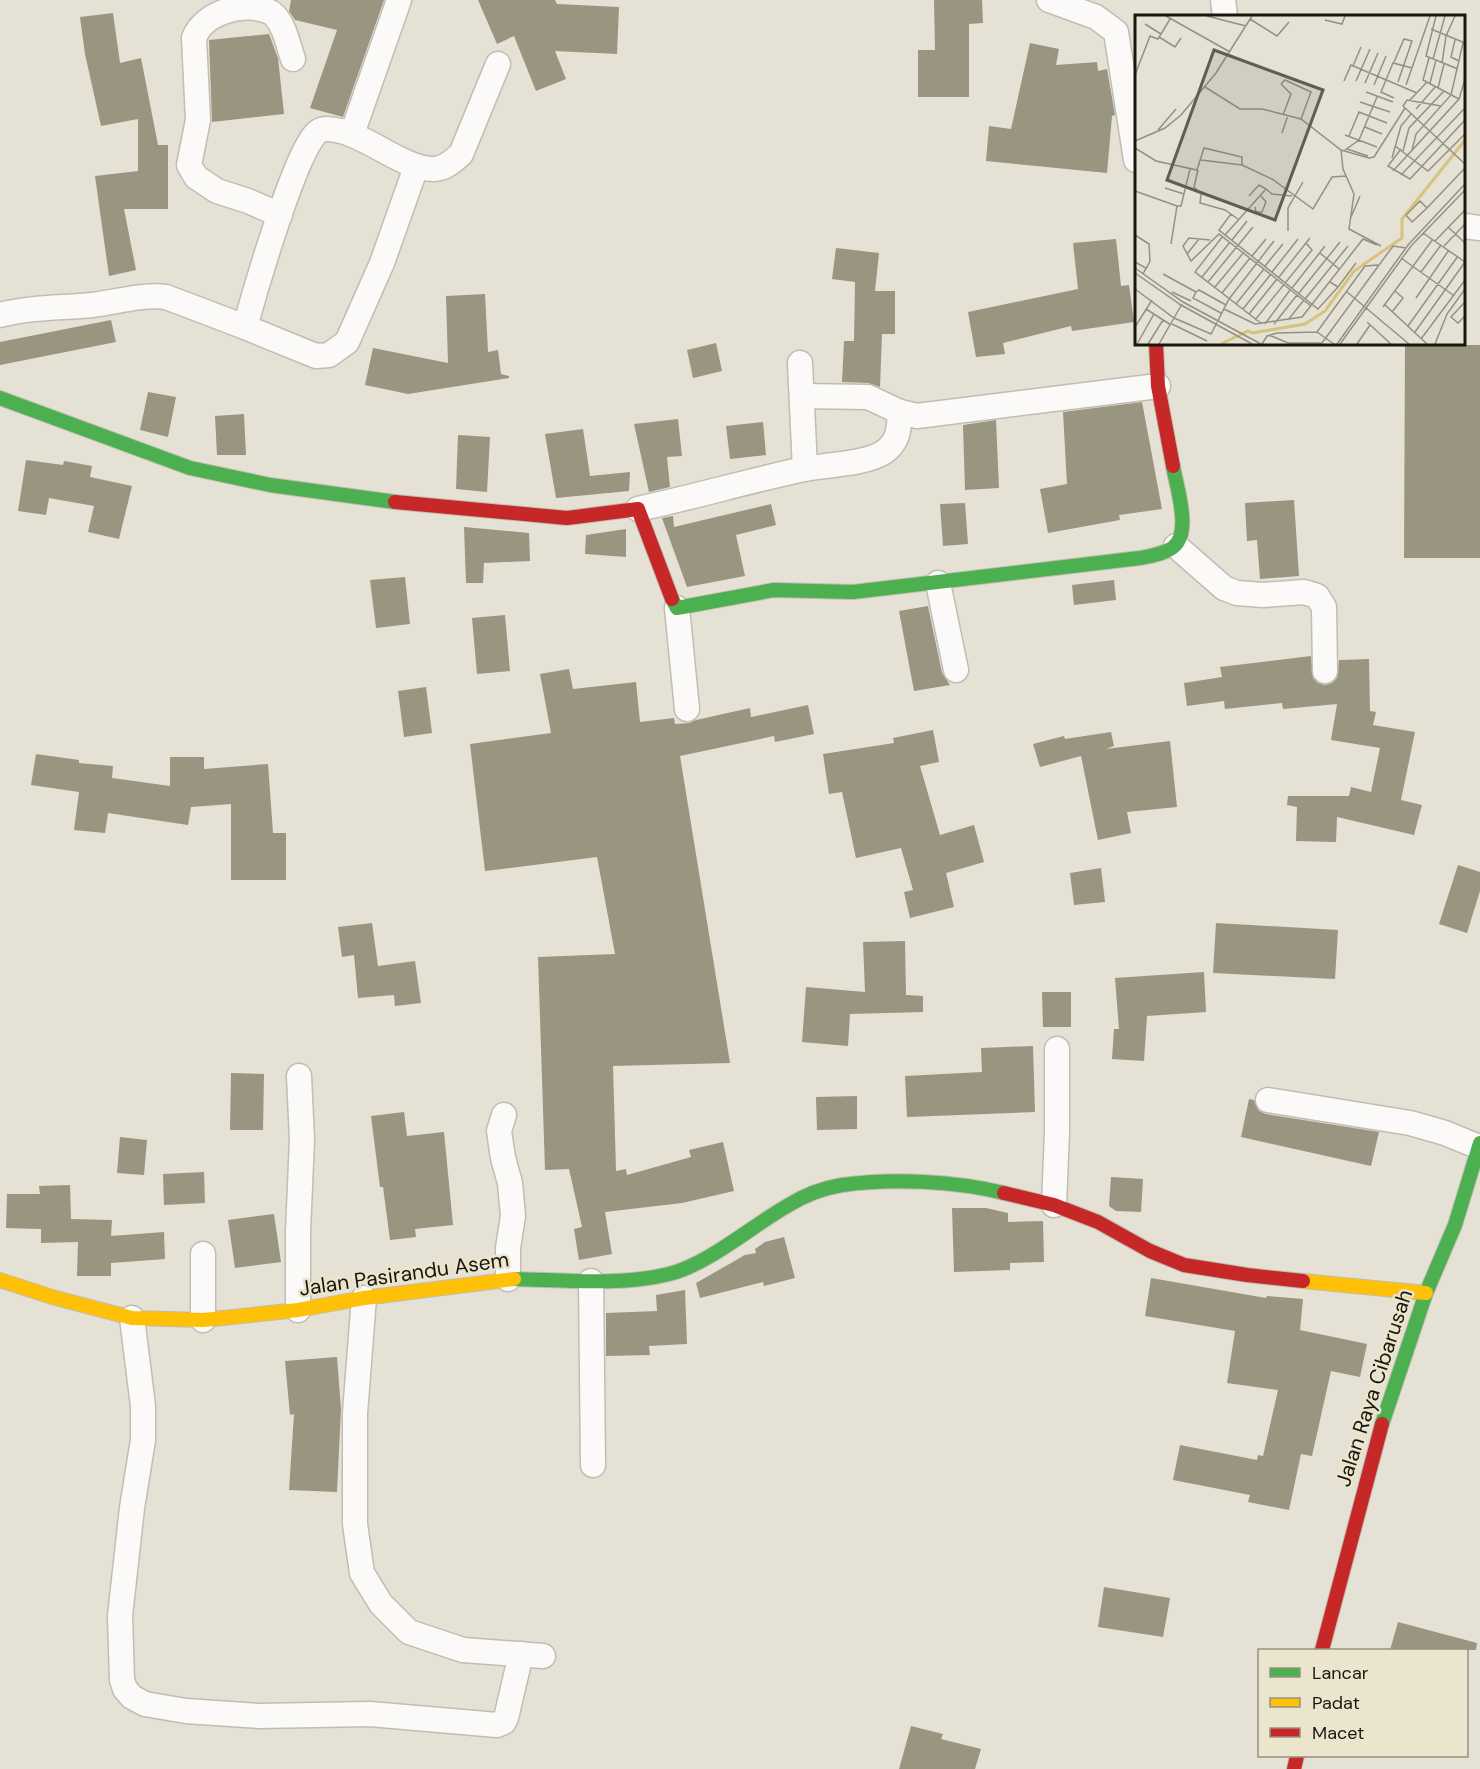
<svg xmlns="http://www.w3.org/2000/svg" width="1480" height="1769" viewBox="0 0 1480 1769" font-family="'DM Sans',sans-serif">
	<style>
		.building { fill: #9a9581 }
		.lines { fill: none; stroke-linecap: round; stroke-linejoin: round }
		.street-casing { stroke: #c0bdb3; stroke-width: 27 }
		.fast-casing { stroke: #c0bdb3; stroke-width: 16 }
		.slow-casing { stroke: #c0bdb3; stroke-width: 16 }
		.jam-casing { stroke: #c0bdb3; stroke-width: 16 }
		.street { stroke: #fbfaf9; stroke-width: 24 }
		.fast { stroke: #4caf50; stroke-width: 14 }
		.slow { stroke: #ffc107; stroke-width: 14 }
		.jam { stroke: #c62828; stroke-width: 14 }
		.labels { text-anchor: middle; stroke-width: 5; stroke-linejoin: round; paint-order: stroke }
		.street-label { font-size: 21px; fill: #18160d; stroke: #ece5cd }
		.inset-river { fill: none; stroke: #d6c47e; stroke-width: 3 }
		.inset-road { fill: none; stroke: #939084; stroke-width: 1.5 }
		.view { fill: #605d53; fill-opacity: 0.15; stroke: #605d53; stroke-width: 3 }
		.inset-edge { fill: none; stroke: #18160d; stroke-width: 3 }
	</style>
	<rect width="100%" height="100%" fill="#e5e1d4"/>
	<g class="building">
		<polygon points="291,0 384,0 343,117 310,108 337,30 295,20 289,11"/>
		<polygon points="478,0 555,0 557,4 619,7 617,54 555,51 566,79 536,91 514,36 497,44"/>
		<polygon points="934,0 982,0 983,23 969,24 969,97 918,97 918,50 935,50"/>
		<polygon points="113,13 120,63 141,58 158,145 168,145 168,209 124,209 136,270 109,276 95,176 138,171 138,119 101,126 85,54 80,17"/>
		<polygon points="269,34 278,58 284,114 212,122 209,40"/>
		<polygon points="1030,43 1059,49 1056,65 1097,62 1098,71 1107,69 1115,115 1112,116 1107,173 986,161 989,126 1011,129"/>
		<polygon points="1116,239 1121,286 1129,285 1134,322 1072,331 1071,326 1003,343 1005,354 976,357 968,312 1078,289 1073,243"/>
		<polygon points="836,248 879,253 875,291 895,291 895,334 882,334 880,387 868,383 842,382 844,341 854,341 855,282 832,279"/>
		<polygon points="485,294 488,352 498,350 501,374 509,376 509,378 408,394 365,385 373,348 448,363 446,296"/>
		<polygon points="111,320 116,342 0,365 0,342"/>
		<polygon points="716,343 722,371 693,378 687,350"/>
		<polygon points="1405,345 1480,345 1480,558 1404,558"/>
		<polygon points="148,392 176,397 168,437 140,430"/>
		<polygon points="1142,402 1162,509 1119,515 1120,520 1048,533 1040,489 1067,484 1063,412"/>
		<polygon points="244,414 246,455 217,455 215,416"/>
		<polygon points="678,419 682,456 667,457 670,487 649,492 634,424"/>
		<polygon points="996,420 999,488 965,490 963,425"/>
		<polygon points="763,422 766,455 730,459 726,426"/>
		<polygon points="583,429 590,476 630,472 629,491 556,498 545,434"/>
		<polygon points="458,435 490,437 487,492 456,489"/>
		<polygon points="26,460 63,465 64,461 92,466 90,477 132,486 119,539 88,532 94,506 49,498 46,515 18,511"/>
		<polygon points="1294,500 1299,576 1260,579 1257,540 1247,541 1245,503"/>
		<polygon points="965,503 968,544 943,546 940,504"/>
		<polygon points="771,504 776,525 736,535 745,576 687,587 662,518 673,516 674,527"/>
		<polygon points="464,527 529,533 530,561 484,563 483,583 466,583"/>
		<polygon points="626,529 626,557 585,554 586,535"/>
		<polygon points="405,577 410,624 376,628 370,580"/>
		<polygon points="1114,580 1116,600 1074,605 1072,585"/>
		<polygon points="928,606 942,673 950,685 914,691 899,611"/>
		<polygon points="505,615 510,671 477,674 472,618"/>
		<polygon points="1311,656 1313,678 1318,683 1325,685 1332,683 1337,678 1339,660 1369,659 1370,711 1376,712 1373,725 1415,732 1401,800 1422,805 1414,835 1337,817 1336,842 1296,841 1297,807 1287,805 1288,796 1349,796 1351,787 1371,792 1380,748 1331,740 1337,704 1283,709 1282,703 1225,709 1224,701 1187,706 1184,683 1222,677 1220,667"/>
		<polygon points="569,669 573,689 636,682 640,722 674,718 675,724 689,723 696,720 750,708 751,717 808,705 814,734 775,742 774,736 680,756 730,1063 613,1066 616,1171 626,1169 627,1175 691,1157 689,1150 723,1142 734,1191 682,1203 605,1212 612,1254 579,1260 574,1229 582,1227 569,1169 545,1170 538,957 615,954 597,857 485,871 470,744 551,733 540,674"/>
		<polygon points="426,687 432,733 404,737 398,691"/>
		<polygon points="933,730 939,762 920,766 940,835 974,825 984,862 946,873 954,907 910,918 904,892 913,890 901,848 856,858 842,792 829,794 823,754 894,743 893,738"/>
		<polygon points="1111,732 1114,746 1106,749 1170,741 1177,807 1127,812 1131,833 1098,840 1081,756 1040,767 1033,744 1064,736 1065,739"/>
		<polygon points="36,754 79,760 79,763 113,766 112,778 170,786 170,757 204,757 204,769 268,764 273,833 286,833 286,880 231,880 231,804 191,807 188,825 108,813 105,833 74,830 79,792 31,785"/>
		<polygon points="1458,865 1480,872 1480,891 1467,933 1439,924"/>
		<polygon points="1101,868 1105,902 1074,905 1070,873"/>
		<polygon points="372,923 378,966 415,961 421,1003 395,1006 394,995 358,998 354,955 342,957 338,927"/>
		<polygon points="1216,923 1338,930 1335,979 1213,973"/>
		<polygon points="905,941 906,995 923,996 923,1012 850,1014 848,1046 802,1042 806,987 865,992 863,942"/>
		<polygon points="1204,972 1206,1012 1147,1016 1144,1061 1112,1059 1114,1029 1119,1029 1115,978"/>
		<polygon points="1042,992 1071,992 1071,1027 1043,1027"/>
		<polygon points="1033,1046 1035,1112 907,1117 905,1076 982,1072 981,1048"/>
		<polygon points="231,1073 264,1074 263,1130 230,1130"/>
		<polygon points="857,1096 857,1129 817,1130 816,1097"/>
		<polygon points="1249,1099 1254,1100 1259,1111 1266,1114 1379,1132 1371,1166 1241,1137"/>
		<polygon points="404,1112 407,1136 444,1132 453,1225 415,1229 416,1237 390,1240 383,1187 380,1187 371,1116"/>
		<polygon points="120,1137 147,1140 144,1175 117,1173"/>
		<polygon points="204,1172 205,1203 164,1205 163,1174"/>
		<polygon points="1111,1177 1143,1179 1141,1212 1116,1211 1109,1206"/>
		<polygon points="70,1185 71,1219 112,1220 111,1236 164,1232 165,1259 111,1263 111,1276 77,1276 78,1242 41,1243 41,1229 6,1228 7,1194 40,1194 39,1186"/>
		<polygon points="952,1208 986,1208 1008,1213 1008,1222 1043,1221 1044,1262 1010,1263 1010,1270 954,1272"/>
		<polygon points="274,1214 281,1262 235,1268 228,1220"/>
		<polygon points="784,1237 795,1278 764,1286 763,1282 700,1298 696,1283 745,1255 756,1253 755,1249 765,1242"/>
		<polygon points="1151,1278 1266,1298 1267,1296 1303,1299 1300,1330 1367,1344 1360,1377 1331,1371 1312,1456 1301,1454 1289,1510 1248,1502 1250,1495 1173,1480 1180,1445 1257,1460 1258,1455 1263,1456 1278,1390 1227,1383 1235,1331 1145,1316"/>
		<polygon points="685,1290 687,1344 649,1346 650,1355 606,1356 606,1313 657,1311 656,1295"/>
		<polygon points="337,1357 341,1409 337,1492 289,1490 294,1414 290,1415 285,1361"/>
		<polygon points="1104,1587 1170,1598 1163,1637 1098,1627"/>
		<polygon points="1398,1622 1477,1643 1476,1650 1390,1650"/>
		<polygon points="911,1726 943,1734 941,1739 981,1749 975,1769 899,1769"/>
	</g>
	<g class="lines">
		<g class="street-casing">
			<g id="street">
				<polyline points="1049,0 1096,17 1116,32 1136,160"/>
				<polyline points="1223,0 1225,16"/>
				<polyline points="352,134 399,0"/>
				<path d="M416,167l-34,96 -35,79 -18,13 -13,1 -71,-29c8,-29 53,-186 74,-196 7,-4 15,-1 22,0 29,7 65,39 93,38 11,0 19,-8 27,-15l37,-90"/>
				<path d="M280,215l-32,-14 -31,-10 -21,-14 -7,-12 9,-45 -4,-82c10,-27 54,-38 78,-25 12,10 16,31 21,46"/>
				<polyline points="1464,226 1480,228"/>
				<path d="M0,315c30,-8 61,-7 92,-10 25,-3 50,-11 74,-8l79,30"/>
				<polyline points="800,363 805,469"/>
				<polyline points="802,396 868,397 900,412"/>
				<path d="M638,509c56,-12 110,-28 166,-40 21,-4 63,-5 80,-17 15,-10 15,-24 16,-40l17,4 241,-30"/>
				<polyline points="1176,546 1224,588 1237,593 1263,595 1304,592 1317,596 1324,607 1325,671"/>
				<polyline points="938,583 956,670"/>
				<polyline points="677,608 687,709"/>
				<polyline points="1268,1100 1410,1123 1445,1133 1479,1147"/>
				<polyline points="504,1115 499,1131 503,1158 510,1183 513,1216 508,1248 508,1279"/>
				<polyline points="1054,1205 1057,1132 1057,1049"/>
				<polyline points="591,1281 593,1465"/>
				<polyline points="364,1298 355,1413 355,1524 362,1573 381,1604 409,1632 463,1650 543,1656"/>
				<polyline points="298,1310 298,1232 302,1139 299,1076"/>
				<polyline points="132,1318 143,1406 143,1440 132,1508 120,1616 122,1680 125,1689 132,1697 145,1704 186,1711 259,1716 370,1714 497,1725 504,1722 506,1718 521,1654"/>
				<polyline points="203,1320 203,1254"/>
			</g>
		</g>
		<g class="fast-casing">
			<g id="fast">
				<polyline points="0,398 190,468 270,485 395,502"/>
				<path d="M672,599l5,9 97,-18 79,2 287,-34c11,-2 23,-4 32,-10 21,-14 4,-62 1,-82"/>
				<path d="M514,1279c48,1 108,7 155,-5 38,-9 83,-48 118,-68 16,-10 36,-18 55,-21 50,-7 113,-4 162,8"/>
				<polyline points="1382,1424 1426,1293 1455,1225 1480,1143"/>
			</g>
		</g>
		<g class="slow-casing">
			<g id="slow">
				<polyline points="0,1280 52,1297 132,1318 203,1320 298,1310 364,1298 514,1279"/>
				<polyline points="1303,1281 1426,1293"/>
			</g>
		</g>
		<g class="jam-casing">
			<g id="jam">
				<polyline points="1156,344 1158,386 1173,466"/>
				<polyline points="395,502 567,518 638,509 672,599"/>
				<polyline points="1004,1193 1054,1205 1098,1222 1150,1251 1184,1265 1247,1275 1303,1281"/>
				<polyline points="1322,1650 1382,1424"/>
				<polyline points="1294,1769 1297,1756"/>
			</g>
		</g>
		<use href="#street" class="street"/>
		<use href="#fast" class="fast"/>
		<use href="#slow" class="slow"/>
		<use href="#jam" class="jam"/>
	</g>
	<g class="labels">
		<g class="street-label">
			<text transform="translate(404 1274) rotate(-8)" y="7">Jalan Pasirandu Asem</text>
			<text transform="translate(1374 1388) rotate(-72)" y="7">Jalan Raya Cibarusah</text>
		</g>
	</g>
	<g transform="translate(1135 15)">
		<rect width="330" height="330" fill="#e5e1d4"/>
		<path class="inset-river" d="M86,329l27,-13 4,2 53,-9 20,-13 29,-40 48,-33v-19l63,-79"/>
		<path class="inset-road" d="M31,1l64,36M72,1l39,10M301,1l-10,40 32,13M115,4l27,17 12,-14M190,5l17,4 3,-8M10,9l16,10M296,14l34,14M24,22l16,10 6,-9M320,25l-4,17 8,4M294,43l-6,22 36,19M298,44l12,-43M259,47l10,-23 8,2 -14,41M307,48l4,-27 9,-20M218,51l8,-19M0,60l15,-39 8,3 12,-20M209,66l7,-16 66,28M221,66l14,-32M230,68l13,-30M295,68l6,-23M146,69l4,-4 26,12 -10,27M146,69l10,10 -8,21M239,70l12,-29M271,70l24,-69M70,72l35,22h22l39,10 40,31 28,8 5,-1 31,-49M303,73l6,-24M231,77l27,10M259,83l-13,-6 12,-29 19,5M275,85l17,-18M225,87l30,10M306,91l-34,-6 -4,6 62,58M281,94l20,-23M230,112l17,7M23,115l18,-21M147,118l6,-18M210,120l32,12M214,121l10,-24 28,11M0,126l30,-13 16,-13 35,-42 36,-57M260,131l33,25 37,-37M0,133l21,13 41,9 7,-22 38,9v8l30,14 41,30 19,-32 14,-1M212,134l21,7M266,134l-13,17 22,13 55,-59M206,135l2,19 11,25 -5,35 32,17M210,135l14,-10 18,-43M277,135l4,-16 35,-39 12,-52M268,136l6,-23 35,-37M257,143l9,-32 10,-12M66,145l41,5M63,155l-4,17 7,7 -1,9 25,7 13,9M258,156l66,-72 6,-20M266,160l63,-66M30,173l19,6M131,174l6,5 20,2M0,176l42,15M285,186l7,7 -15,14 -6,-7zM120,192l1,5h6l4,-10 -5,-6M292,193l38,-40M96,199l-12,16 99,79 20,-22 -8,-5M216,202l9,-21M313,212l17,16M153,216v-23l15,-26M288,218l42,29M0,220l14,9 1,17 -4,8M90,220l41,-46 -7,-4 -10,11M88,221l-28,36 67,52M75,225l-21,-2 -6,8 8,15 28,-27 92,72M97,225l15,-19M300,226l30,-31M36,229l6,-38h4l9,-37M309,231l21,-22M185,238l19,16M52,239l12,-15M117,241l14,-17M266,243l52,37M0,247l11,6 -3,6M130,251l18,-22M0,253l48,34 78,42M137,257l26,-33M286,257l20,-27M0,258l46,32 71,39M28,259l33,18M67,262l28,-35M144,262l31,-39M73,267l45,-55M80,272l29,-35M203,272l18,-24M157,273l33,-42M0,274l39,29 37,16 18,-35 45,-58M37,277l19,9M212,277l62,52M87,278l28,-35M164,278l41,-51M281,283l33,-48M170,284l43,-53M330,287l-14,15 7,6 7,-7M101,289l28,-35M249,289l43,40M248,292l50,-68M11,294l25,16M89,294l31,15 47,-7 61,-78 14,6M108,294l28,-35M257,297l11,-14 -8,-7M86,298l-28,-15 3,-6 3,-2 27,15M114,299l28,-35M120,305l57,-70 -6,-7M153,305l16,-20M232,307l24,22M37,309l35,17M130,309l25,-34M139,309l23,-29M273,311l50,-70M0,312l17,-27M182,317l17,12M280,317l50,-70M134,320l19,8h34l71,-97 13,2M286,324l44,-59M2,329l17,-30M13,329l15,-24M24,329l23,-40M127,329l5,-8 10,-3 40,-1 48,-66 13,-1M202,329l71,-99 57,-61M205,329l71,-98 54,-56M222,329l13,-19M300,329l12,-30 18,-25"/>
		<path class="view" d="M79,35l109,40 -48,130 -108,-40z"/>
		<rect width="330" height="330" class="inset-edge"/>
	</g>
	<rect x="1258" y="1649" width="210" height="108" fill="#ece5cd" stroke="#979280" stroke-width="1.5"/>
	<rect x="1270" y="1668" width="30" height="9" fill="#4caf50" stroke="#979280" stroke-width="1.5"/>
	<text x="1312" y="1679" font-size="18" fill="#18160d">Lancar</text>
	<rect x="1270" y="1698" width="30" height="9" fill="#ffc107" stroke="#979280" stroke-width="1.5"/>
	<text x="1312" y="1709" font-size="18" fill="#18160d">Padat</text>
	<rect x="1270" y="1728" width="30" height="9" fill="#c62828" stroke="#979280" stroke-width="1.5"/>
	<text x="1312" y="1739" font-size="18" fill="#18160d">Macet</text>
</svg>
